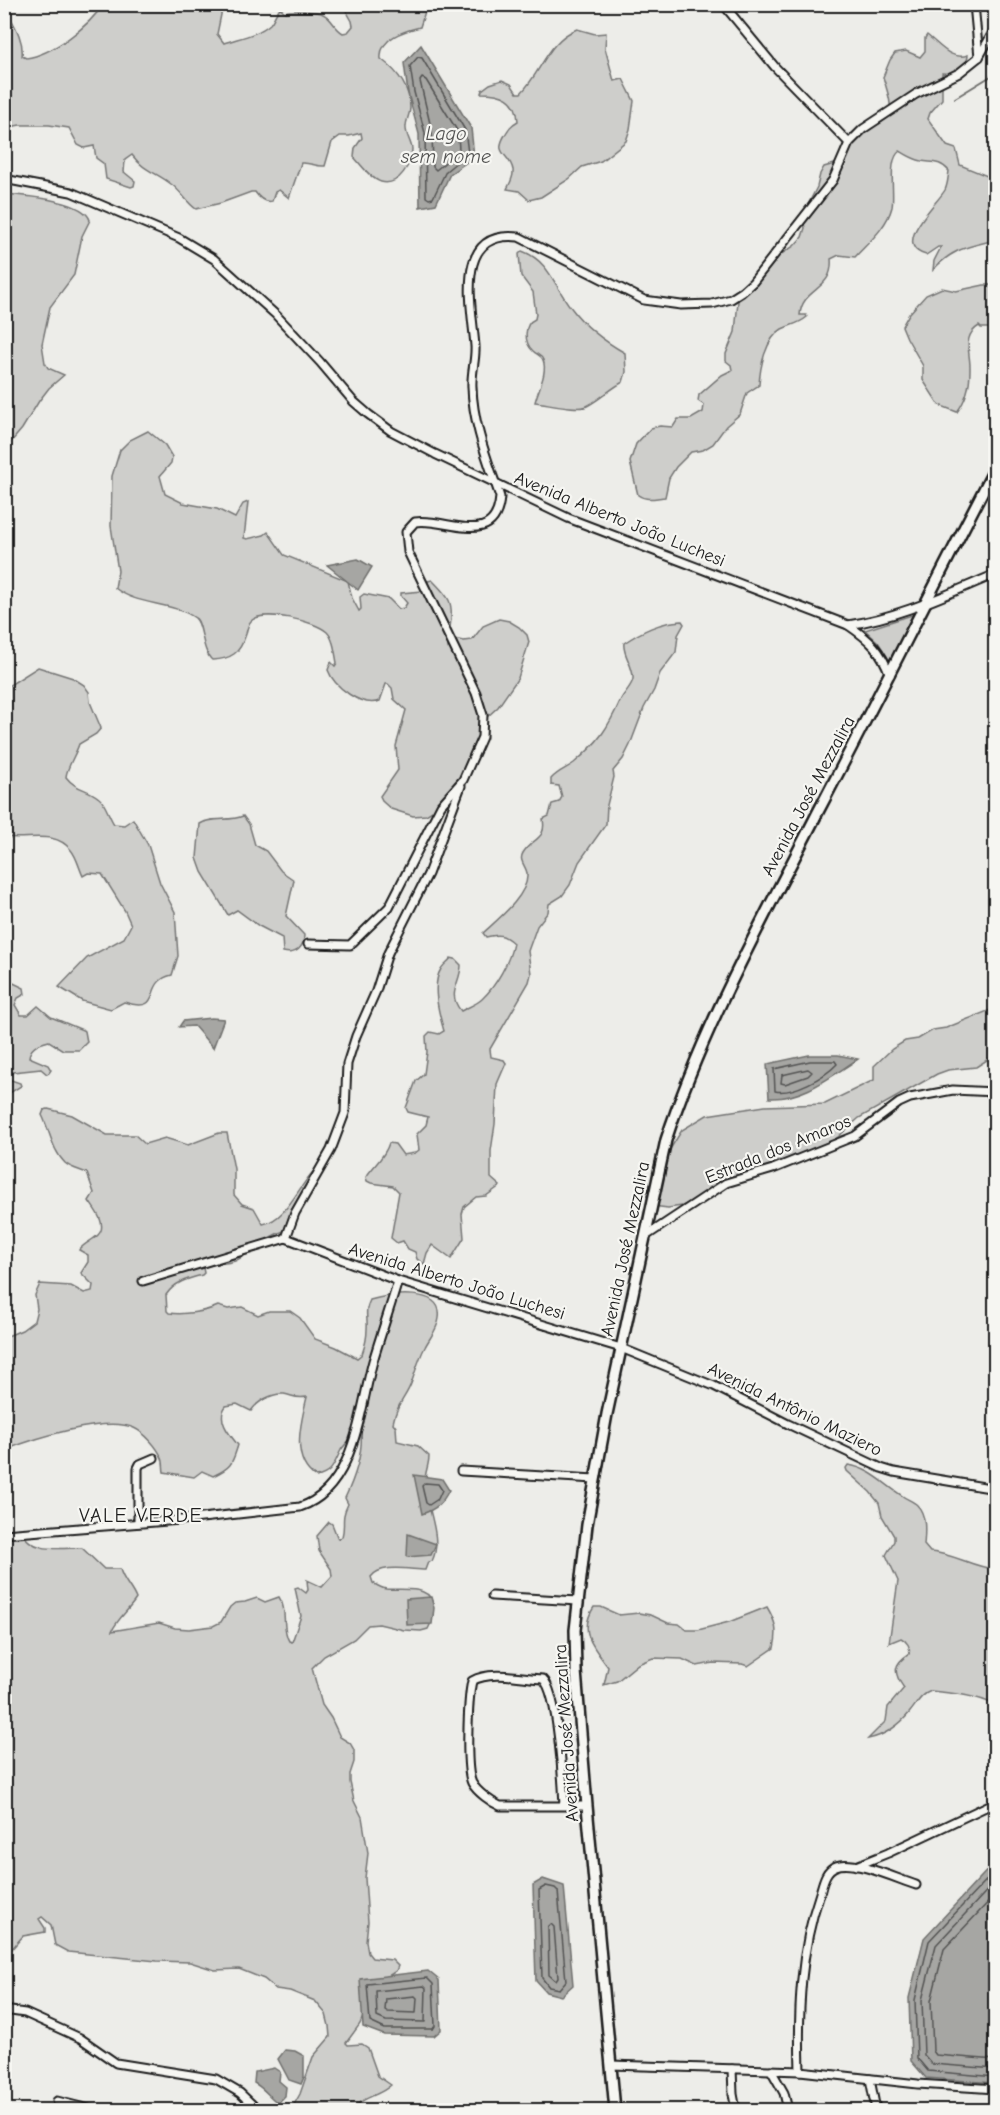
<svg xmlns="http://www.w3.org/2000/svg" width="1000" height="2115" viewBox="0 0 1000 2115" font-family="'Comic Neue',sans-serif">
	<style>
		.green { fill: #cececb; stroke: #757574; stroke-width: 1.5 }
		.water { fill: #a6a6a3; stroke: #6f6f6d; stroke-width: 1.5 }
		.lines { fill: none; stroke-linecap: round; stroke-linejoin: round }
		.shore { stroke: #535352; stroke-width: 1.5 }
		.stream { stroke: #6f6f6d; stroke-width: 2 }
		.minor-casing { stroke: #1c1c1c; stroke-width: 11 }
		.secondary-casing { stroke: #1c1c1c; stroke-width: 14 }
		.minor { stroke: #f6f6f2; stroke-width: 7 }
		.secondary { stroke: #f6f6f2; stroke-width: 9 }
		.labels { text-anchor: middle; stroke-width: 4.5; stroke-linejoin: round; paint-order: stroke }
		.street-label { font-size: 18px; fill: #1c1c1c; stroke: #f6f6f2 }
		.water-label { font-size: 20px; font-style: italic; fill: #535352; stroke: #f6f6f2 }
		.neighbourhood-label { font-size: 20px; letter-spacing: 1.5px; fill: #1c1c1c; stroke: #f6f6f2 }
	</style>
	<rect width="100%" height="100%" fill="#edede9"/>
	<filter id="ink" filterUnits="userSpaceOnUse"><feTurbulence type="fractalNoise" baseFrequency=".0167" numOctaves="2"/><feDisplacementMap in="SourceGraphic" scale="12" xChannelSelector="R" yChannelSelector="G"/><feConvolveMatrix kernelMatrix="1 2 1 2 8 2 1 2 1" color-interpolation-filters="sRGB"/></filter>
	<g filter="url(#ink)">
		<g class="green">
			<path d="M103,4l120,1 -6,29 7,9c14,-5 34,-8 46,-19 4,-4 5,-11 10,-16l5,4c5,-2 33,-1 38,2 9,4 11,14 20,19l5,-1 5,-6 -1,-5 -9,-16h84l-7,22c-16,4 -41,11 -39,32 16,12 29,28 29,49 0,7 -4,12 -4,18 -1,8 5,15 6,23 0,14 -13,38 -31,33 -10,-3 -20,-17 -27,-25l1,-9 7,-10 -1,-5 -12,3h-9l-8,6 -7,24c-9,1 -15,-4 -24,-3l-12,35 -10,-8 -4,2 -3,9c-8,2 -13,-3 -17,-9h-4l-30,11 -25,6c-10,-7 -15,-18 -25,-25 -15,-12 -27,-13 -39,-29l-7,5 -1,12 11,9 -1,5 -3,1 -25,-8 -2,-15 -8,-6 -2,-12 -10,2 -6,-3 -9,-17 -20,-3h-29l-15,3v-120c8,15 19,30 17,48l4,2c25,-3 64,-32 77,-54z"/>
			<path d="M577,29l18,5 11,-1 -1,15 9,33 9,-2 11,22 -4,28 -4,12 -25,20 -19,6 -13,12 -28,18 -12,3 -10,-9 -12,-2c3,-6 7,-12 6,-19 -3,-17 -20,-15 -8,-35 4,-7 6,-10 13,-14 -1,-23 -16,-28 -37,-28l1,-3 8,-6 12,-4 9,4 6,9h4c20,-20 27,-53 56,-64z"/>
			<path d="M927,35c13,10 24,26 41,20 -1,15 -12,19 -26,18v26l-12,14 -2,6 19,27 9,3 4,16 27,11 8,-5v69c-27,7 -42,8 -62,30l1,-9 7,-14h-3l-12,8c-36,-10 11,-51 19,-65 3,-6 3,-13 4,-19 -10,-12 -19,-7 -31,-11 -7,-2 -13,-6 -18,-9 -13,9 -5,41 -8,56 -5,20 -23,35 -37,50l-16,-2 -8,4c3,32 -29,28 -31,56h6l1,2c-8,7 -17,8 -25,12 -17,10 -22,39 -23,56l-12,8 -7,21 -14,12 -13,18 -10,6 -12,2 -15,15 -7,11 -4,19c-10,1 -19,4 -27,-2l-8,-33 6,-18 15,-16 9,-2 13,1 5,-8h13l12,-7 1,-7 -6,-4 1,-6 23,-20 10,-5 -1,-5 -5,-4v-7l9,-22 4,-41 36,-33 19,-12 8,-9 3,-9 -3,-12 15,-29 3,-13 4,-7 14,-4 17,-32c41,-9 40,-17 28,-54l7,-17 5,-7 11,-2 14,6 5,-6v-13z"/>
			<path d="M5,194c19,2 79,6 85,26l-8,16 -8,39 -24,32 -8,37 3,19 3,5 16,7 -15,13 -10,13 -17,28 -17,20z"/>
			<path d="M522,251c29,11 32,36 50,58 14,19 32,32 53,44l1,19 -3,10c-13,7 -24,18 -36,24 -8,5 -40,-3 -52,-4 3,-12 13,-30 8,-42 -2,-5 -6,-5 -10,-9 -9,-8 -10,-27 2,-32l1,-5 -3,-22 -12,-16 -2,-22z"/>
			<path d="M984,285h11v44l-1,-1h-13l-2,-2c-18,11 -8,27 -9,44 0,15 -4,30 -13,42l-18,-7 -16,-25v-14l-16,-28 -5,-12 7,-12 17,-19 16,-7 14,3z"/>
			<path d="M148,431l17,14 7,12 -1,6 -11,13 5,18 18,9 34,6 18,9 8,-14 5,-2 -4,36 3,1 17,-4 4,-3 16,23 64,26 4,17 7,13 2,-2 -1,-12 4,-3 25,5 10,10 5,-1 3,-5 -6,-7v-3l22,-2 5,-10 4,-1c18,18 22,22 18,48 -2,7 -3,13 -2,20l7,-9 8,2 9,-1 11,-14 16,-7 10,2 10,6 8,8 2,7 -11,36 -20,29 -12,11 -16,46 -13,26 -23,20 -8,5 -13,1 -22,-7 -8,-7 -3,-6 18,-26 -2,-24 10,-36 -12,-11 -2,-11 -4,-4h-2l-6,17c-18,7 -46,-14 -52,-31l3,-8 4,4 2,-3c-2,-10 -3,-24 -10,-31 -11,-11 -64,-23 -76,-11 -3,3 -4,8 -5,13 -6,19 -14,25 -34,26 -11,-10 -9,-37 -17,-42 -24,-17 -58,-12 -80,-30l3,-17 -7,-45 1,-50 8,-26 10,-10z"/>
			<polygon points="915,614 890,661 878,642 865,630"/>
			<path d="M682,621l2,3 -6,11 -2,17 -16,21 -6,17 -10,18 -14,37 -7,14 -10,12 1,6 -7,28 -1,19 -27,38 -9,23 -8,11 -13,8 -1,8 -11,14 -9,25 3,23 -2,8 -39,67 1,8 13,3 2,3 -9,21 -2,40 -4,27v27l9,8 -14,10 -10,1 -12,10 -2,7 2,24 -13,21 -19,-14 -5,8 -3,11 -7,-5 -2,-7 -7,-3 -5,-8 -6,2 -6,-5 8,-46 -6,-6 -22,-3 -4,-2 -1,-4c8,-12 19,-20 23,-34l6,1 8,11 12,-2 4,-3 -2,-16 9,-9 2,-8 -20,-5 -2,-4 10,-27 8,-7 3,-22 -1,-16 4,-4 9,2 5,-3c-5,-17 -13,-46 -3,-62 2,-4 7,-7 10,-11l4,1 6,6c0,18 -15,28 0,46 7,-4 16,-7 21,-12 14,-13 28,-38 31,-56 -10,-9 -14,-9 -27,-6l-3,-4c13,-12 46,-38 44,-59 0,-7 -9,-13 -4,-21 9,-15 24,-13 20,-34l6,-3 3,-12 7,-2 3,-5 -3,-11 -8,-1v-6c7,-8 15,-10 23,-16 25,-21 34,-35 47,-64 3,-6 11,-13 12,-20 1,-13 -11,-25 -9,-36 18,-12 36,-21 58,-22z"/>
			<path d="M38,667l35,11 11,7 5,7 1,10 11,26 -5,6 -17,10c-3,10 -13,25 -13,33 10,13 21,11 33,21 6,4 10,19 15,26l10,1 9,-6 15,26 12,38 15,29 3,44 -6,19c-31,7 -6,40 -48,27l-13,7 -29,-8 -23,-14 28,-29 37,-20 7,-13 -6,-14 -23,-37 -14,-1 -5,3c-4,-8 -6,-19 -12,-26 -16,-21 -44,-9 -66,-13v-149z"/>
			<path d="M243,816l6,8 6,21 11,6 15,20 13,9 -8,36 18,19c0,13 -8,20 -21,17l-1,-14 -23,-12 -22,-16 -9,5 -26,-43 -5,-14 3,-34c13,-8 29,-2 43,-8z"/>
			<path d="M5,979l19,9 1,6 -7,4 -3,7 6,10h7l10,-9 13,11 34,14 2,11 -8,8h-16l-14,-9c-9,2 -19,6 -20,16l19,8 3,5 -2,3 -2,1 -6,-5 -28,3 -5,4v3l12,4 1,3 -16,10z"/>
			<polygon points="995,1008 995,1055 976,1067 948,1070 937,1074 859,1118 837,1138 799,1161 772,1165 733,1177 696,1200 682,1206 668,1208 653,1206 645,1193 655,1181 667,1154 682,1130 707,1115 765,1106 825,1104 874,1080 874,1066 892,1049 905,1041 918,1039 933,1030 946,1028"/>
			<path d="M48,1109l24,6 35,20h28l10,9 20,-6 23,7 31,-12h8l7,36v26l8,9 12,4 9,16c26,-5 38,-45 56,-58l-35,65c-20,6 -31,22 -49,30 -12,4 -21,1 -32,7l1,5 -2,2c-15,4 -27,7 -36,20l1,16 2,2c14,2 36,-1 49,-7l10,3 14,-2 16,8 11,-4h21l10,7 15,21 21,8 21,11 5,-4c3,-8 5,-16 5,-25 1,-13 -3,-17 3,-29 18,-5 74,-14 69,18 -1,11 -9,19 -14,29 -6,11 -9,23 -13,34 -6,18 -15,21 -19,42l3,4 1,14 21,5 11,10c0,9 -4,16 -4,24 -1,23 19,58 7,81l-4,1 -3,8c-15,0 -44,-7 -54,7l2,6c5,3 8,5 13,6 16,2 49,-6 47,21 0,7 -1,12 -5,19l-7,2 -17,-1 -25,-6 -11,1 -14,14 -30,17 -12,12 10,37 9,13 9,19 10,6 4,7v12l-4,12v8l4,19 8,16 6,36 -3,25 3,44 -2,19 2,12 4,5 20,2 6,6 -2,5 -20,13 -16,40 -14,19 2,2 14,-1 6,4 10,28 13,9c-10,10 -25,11 -34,20l1,5h-67l9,-16 13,-37 17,-20 -1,-11 -3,-12 -11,-13 -25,-10 -14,-2 -12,-10 -25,-10 -24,1 -25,-8 -33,-1 -89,-9 -13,-7 -4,-20 -9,-8 -3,2 6,9v4l-22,4 -13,15h-5l-1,-420h16c14,23 38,17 62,17l22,21h16c3,12 12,19 16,30 -7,11 -19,20 -24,32l47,-8 16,5 14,1 24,-3 8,-4 9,-15 5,-4 10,-1 12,-4 8,4 14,-5c9,13 2,31 10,44l3,1 9,-26 -6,-28 3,-1 8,6 2,-3 -1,-10 15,7 10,-11 -1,-7 -12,-18 -2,-15 12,-14 3,2 6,15 4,-2c4,-15 -2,-17 6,-33l-3,-6c9,-19 18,-45 16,-66l-4,-3 -6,1 4,5c-5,5 -10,9 -14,15 -7,13 -8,24 -25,27 -26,-17 -15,-55 -9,-80 -12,2 -13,-1 -23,-3 -13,-1 -27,8 -33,17l-14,-7 -11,2c-10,13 3,28 12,39 -6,19 -6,22 -25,31l-11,-5 -8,6 -30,-5c-1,-5 0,-10 -2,-14 -5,-11 -17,-25 -28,-30 -28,-13 -101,11 -129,22v-113l17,-7 12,-9 3,-12 -2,-14 5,-11 31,2 13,7 8,-2 1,-6 -12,-12 7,-11v-7l-9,-5c5,-7 13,-9 19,-15 10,-10 -3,-25 -9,-34l5,-8 -7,-20c-7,-3 -17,-5 -22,-10 -13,-13 -15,-32 -23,-48l2,-5z"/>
			<path d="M848,1465c22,3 36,19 53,30 5,4 12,6 16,10 10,10 8,28 7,40l6,7c23,1 44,16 65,17v136c-19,-10 -43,-12 -64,-14 -11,4 -14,13 -21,21 -10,13 -26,24 -42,27l18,-18 2,-14 16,-19c-11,-15 -11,-24 5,-34 2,-7 -2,-13 -8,-16l-12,5 9,-62 -12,-26 8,-14v-5l-12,-20 -3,-13 -9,-11 -23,-21 -1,-3z"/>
			<path d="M594,1607h7l18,8 20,-2 12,2 17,8 11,1 8,6h11l31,-8 38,-15c9,15 11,24 7,41l-26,18 -6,-2 -29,-1 -16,3 -15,-7 -29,-1 -15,6 -21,17 -13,4 4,-18c-15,-20 -30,-36 -14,-60z"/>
		</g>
		<g class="water">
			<polygon points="421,45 471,128 474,157 450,174 436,204 420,207 419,134 408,93 404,63"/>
			<polygon points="358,559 372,567 358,590 327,565"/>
			<polygon points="211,1018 224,1019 213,1048 194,1026 179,1027 183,1021"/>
			<path d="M809,1055h29l20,4c-28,18 -55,41 -89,39l-2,-34z"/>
			<path d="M414,1475l28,4 7,11c-7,14 -13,19 -27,24z"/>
			<polygon points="408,1534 436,1544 431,1555 407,1557"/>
			<polygon points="431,1597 434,1608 432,1624 407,1625 406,1599"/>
			<polygon points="995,1862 995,2083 926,2078 911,2061 909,1998 924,1938"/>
			<polygon points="543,1879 564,1886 573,1985 561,1996 546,1992 536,1981 533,1885"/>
			<polygon points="428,1971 439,1980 441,2030 434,2036 384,2035 363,2027 360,1979"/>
			<polygon points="285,2050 295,2051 304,2056 304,2077 301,2084 289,2080 278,2059"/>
			<path d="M274,2068l6,4 -1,9 7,6 -1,9 -7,7c-9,-6 -14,-15 -24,-20l1,-11z"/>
		</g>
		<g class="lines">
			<g class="shore">
				<polygon points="418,57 422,58 465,130 468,153 446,171 433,198 429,199 426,197 425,133 414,92 410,66"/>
				<polygon points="422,78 426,80 458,132 459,151 436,170 433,167 432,132 420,81"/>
				<path d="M810,1061h25l2,3c-12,13 -45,31 -62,27l-1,-22z"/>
				<polygon points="808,1069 812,1072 808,1076 785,1084 781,1083 782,1075"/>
				<polygon points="425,1483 438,1484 442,1490 438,1499 429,1505 426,1503 422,1486"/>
				<polyline points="996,1870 929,1941 915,2000 917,2058 928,2071 996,2077"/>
				<polyline points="996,1881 936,1945 922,2000 924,2055 932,2064 996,2069"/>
				<polygon points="546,1886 555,1888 558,1891 566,1981 559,1989 549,1987 542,1978 539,1890"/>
				<polyline points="996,1894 944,1949 931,2001 933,2051 936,2055 996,2060"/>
				<polygon points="551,1924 554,1927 558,1978 556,1981 549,1975 548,1927"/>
				<polygon points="427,1978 433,1984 435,2026 433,2029 385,2029 370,2022 367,1984"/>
				<polygon points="424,1986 426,1988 425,2022 386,2021 377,2017 376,1991"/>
				<polygon points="415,1996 417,1998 416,2013 388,2012 385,2010 386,1999"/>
			</g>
			<polyline class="stream" points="955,98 996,73"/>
			<g class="minor-casing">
				<g id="minor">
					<polyline points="723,4 775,67 849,143"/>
					<polyline points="974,4 979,57"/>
					<path d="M4,179l67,13 108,46 35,21 62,56 44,47 33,39 15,13 23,17 44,23 133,64 280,107c22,15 33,25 42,50"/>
					<path d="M848,625c53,-8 99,-31 148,-51"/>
					<path d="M308,944l42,1 39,-38 52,-102 22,-25 19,-43 1,-22 -7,-22 -68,-141 -2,-20 9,-10c31,-5 81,28 85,-25 -12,-36 -27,-72 -28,-110 -1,-14 4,-28 3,-41 -3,-40 -22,-117 44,-109l125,63 37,5 31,-1 19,-5 11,-7 11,-10 80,-102 16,-37 14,-14 53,-35 43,-21 20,-16 17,-30"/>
					<polyline points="646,1236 726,1183 773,1169 855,1136 899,1103 910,1098 953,1090 996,1092"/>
					<polyline points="286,1238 398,1281 621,1348 714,1386 788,1424 881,1468 894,1472 996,1489"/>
					<polyline points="286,1238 295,1213 331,1150 345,1113 347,1064 356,1036 376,991 388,953 428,874 461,786"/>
					<polyline points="143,1281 286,1238"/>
					<polyline points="461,1471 595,1479"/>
					<polyline points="138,1523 138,1468 140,1464 154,1458"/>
					<path d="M4,1534l189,-15 107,-12c55,-18 60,-99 73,-146 8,-27 17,-53 25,-80"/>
					<polyline points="492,1596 578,1601"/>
					<path d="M564,1806c-1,-23 -6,-114 -21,-127 -22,-1 -52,-9 -71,2 -4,17 -7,88 0,102 5,9 19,19 28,23h87"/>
					<polyline points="856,1866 888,1853 996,1802"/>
					<polyline points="4,2010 25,2013 80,2038 116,2063 216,2079 240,2093 258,2110"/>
					<polyline points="611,2065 800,2071 918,2084 996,2089"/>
					<polyline points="732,2069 733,2094 736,2110"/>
					<polyline points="771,2070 784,2093 788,2110"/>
					<path d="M800,2071c-2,-61 0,-120 20,-178 3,-10 5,-23 16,-27 18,-7 61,13 80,19"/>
					<polyline points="870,2079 876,2110"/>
					<polyline points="57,2101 93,2110"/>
					<polyline points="144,2110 144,2109"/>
				</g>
			</g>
			<g class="secondary-casing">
				<path id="secondary" d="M615,2110l-28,-304 -11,-135 -1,-41 12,-105 20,-111 59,-274c38,-116 98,-222 153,-330 60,-114 117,-229 177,-344"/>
			</g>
			<use href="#minor" class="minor"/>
			<use href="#secondary" class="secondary"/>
		</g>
	</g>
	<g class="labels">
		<g class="street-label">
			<text transform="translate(620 519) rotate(22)" y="6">Avenida Alberto João Luchesi</text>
			<text transform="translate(808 796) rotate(-62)" y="6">Avenida José Mezzalira</text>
			<text transform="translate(778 1149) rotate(-22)" y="6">Estrada dos Amaros</text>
			<text transform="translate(625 1249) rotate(-78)" y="6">Avenida José Mezzalira</text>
			<text transform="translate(457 1281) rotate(17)" y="6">Avenida Alberto João Luchesi</text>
			<text transform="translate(795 1409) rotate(26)" y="6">Avenida Antônio Maziero</text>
			<text transform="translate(566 1733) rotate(-94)" y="6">Avenida José Mezzalira</text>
		</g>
		<g class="water-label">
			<text x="446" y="140">Lago<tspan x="446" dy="23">sem nome</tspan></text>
		</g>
		<g class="neighbourhood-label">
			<text x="141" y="1522">VALE VERDE</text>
		</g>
	</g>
	<rect width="1000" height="2115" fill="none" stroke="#f6f6f2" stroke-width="24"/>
	<rect x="12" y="12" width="976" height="2091" fill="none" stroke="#1c1c1c" stroke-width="2" filter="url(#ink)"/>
</svg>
